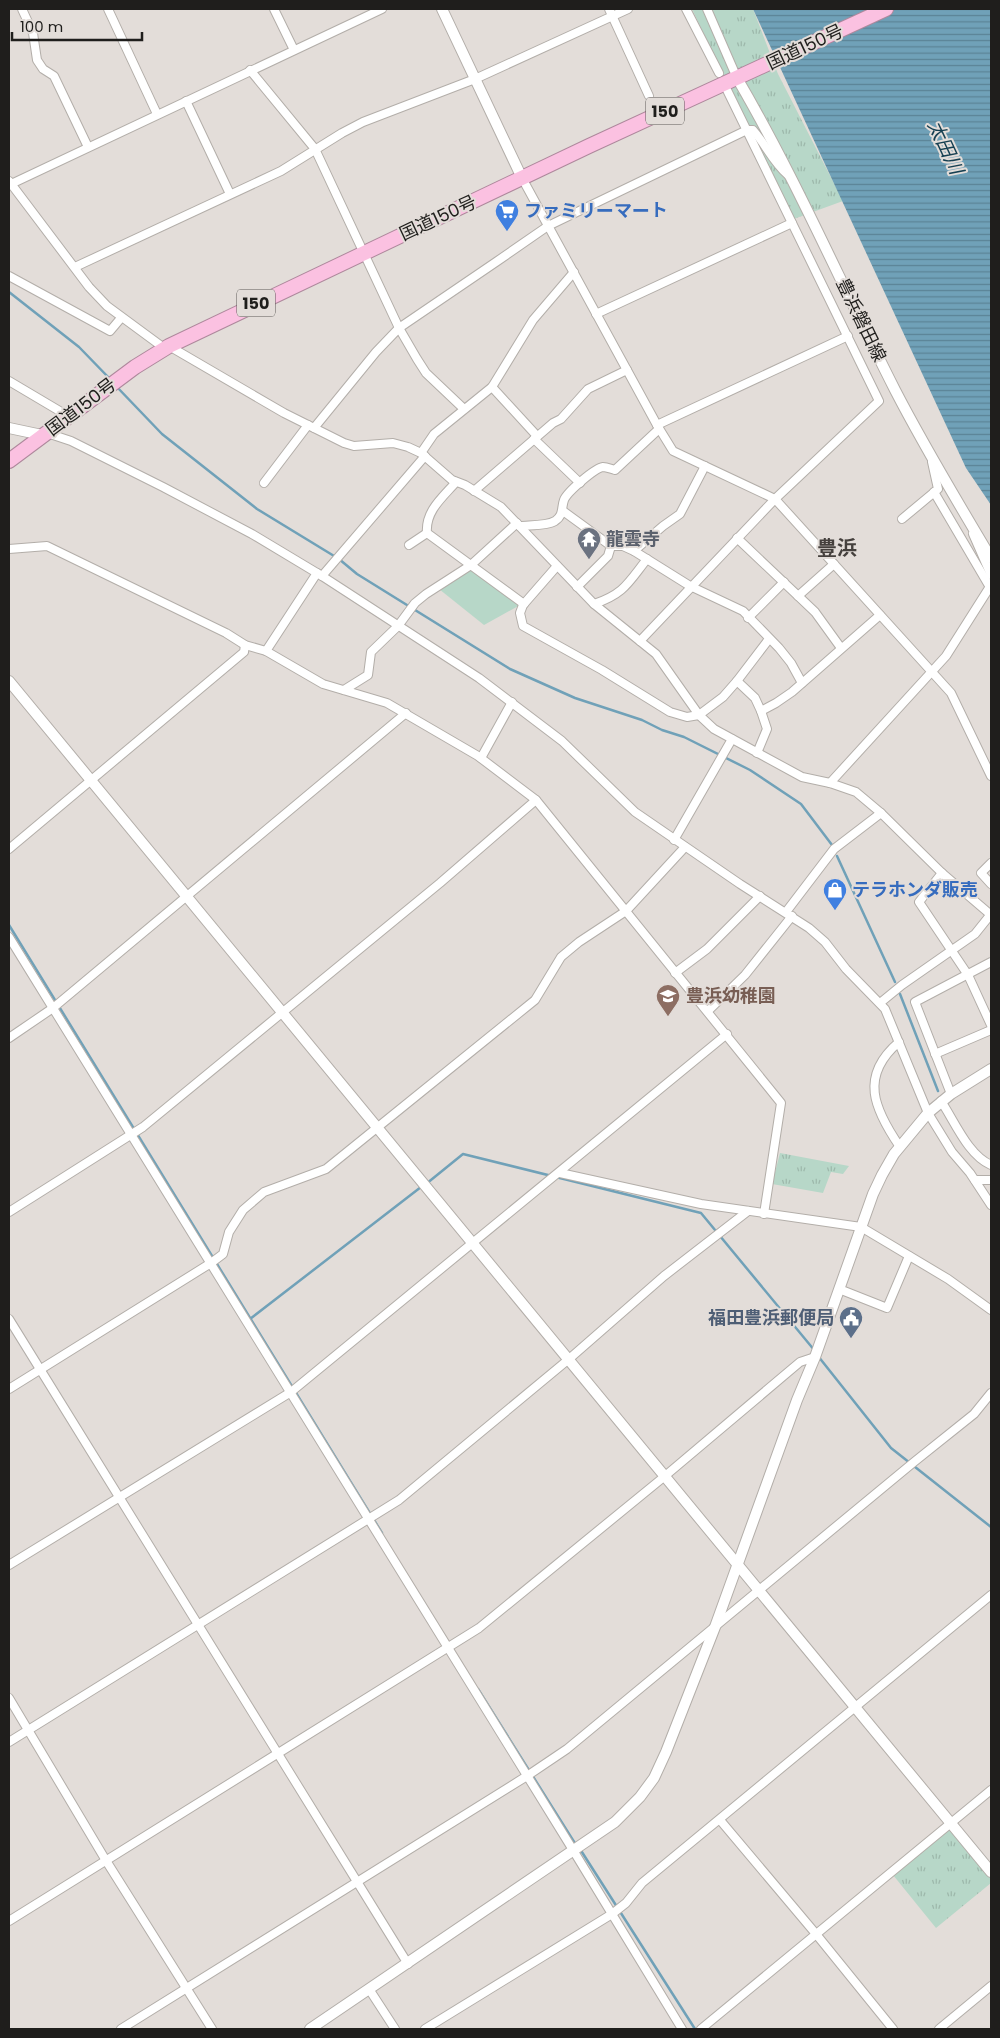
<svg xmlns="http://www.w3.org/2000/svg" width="1000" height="2038" viewBox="0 0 1000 2038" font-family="Poppins,'Noto Sans JP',sans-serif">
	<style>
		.grass { fill: url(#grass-tufts) }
		.park { fill: #b7d7c8 }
		.water { fill: url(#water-rules) }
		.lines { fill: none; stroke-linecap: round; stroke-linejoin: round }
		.stream { stroke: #70a1b8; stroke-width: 2.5 }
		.street-casing { stroke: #b3aea9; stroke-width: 10 }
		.secondary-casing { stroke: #b3aea9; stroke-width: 12 }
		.highway-casing { stroke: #ae889c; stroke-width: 16 }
		.street { stroke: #fff; stroke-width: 8 }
		.secondary { stroke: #fff; stroke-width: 10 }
		.highway { stroke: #fbc1e1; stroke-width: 14 }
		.labels { text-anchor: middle; stroke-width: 4; stroke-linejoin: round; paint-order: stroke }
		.shield { fill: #e3ddd9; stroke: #5a5755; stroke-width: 1 }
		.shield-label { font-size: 16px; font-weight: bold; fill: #1f1e1c }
		.street-label { font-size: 18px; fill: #1f1e1c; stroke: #e3ddd9 }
		.shop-label { font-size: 18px; font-weight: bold; fill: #366cbe; stroke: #e3ddd9; text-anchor: start }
		.worship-label { font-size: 18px; font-weight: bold; fill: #5b616d; stroke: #e3ddd9; text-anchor: start }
		.education-label { font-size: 18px; font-weight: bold; fill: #785e54; stroke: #e3ddd9; text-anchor: start }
		.service-label { font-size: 18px; font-weight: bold; fill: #4e5e75; stroke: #e3ddd9; text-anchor: end }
		.water-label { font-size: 19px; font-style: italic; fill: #164052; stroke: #e3ddd9 }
		.quarter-label { font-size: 20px; font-weight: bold; fill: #45403d; stroke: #e3ddd9 }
	</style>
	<defs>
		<pattern id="grass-tufts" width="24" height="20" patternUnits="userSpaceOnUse" patternTransform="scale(1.25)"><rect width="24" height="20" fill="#b7d7c8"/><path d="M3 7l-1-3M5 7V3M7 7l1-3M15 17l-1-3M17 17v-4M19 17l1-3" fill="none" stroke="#9db8ab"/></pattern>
		<pattern id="water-rules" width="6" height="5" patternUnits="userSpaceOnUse" patternTransform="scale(1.25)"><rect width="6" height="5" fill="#70a1b8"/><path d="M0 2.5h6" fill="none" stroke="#5b8395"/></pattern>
	</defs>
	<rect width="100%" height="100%" fill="#e3ddd9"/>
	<g class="grass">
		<polygon points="692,9 753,9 778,74 843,201 791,220"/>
		<polygon points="780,1153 849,1166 843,1174 831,1172 823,1193 772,1184"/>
		<polygon points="949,1829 991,1878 991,1883 936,1928 893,1875"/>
	</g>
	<polygon class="park" points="471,568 520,605 484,625 439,589"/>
	<polygon class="water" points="753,9 991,9 991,505 966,468"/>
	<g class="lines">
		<g class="stream">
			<polyline points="9,292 79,347 111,380"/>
			<polyline points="116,386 162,434 257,509 339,559 357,574 510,669 575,698 642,720 662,730 684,737 750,770 801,804 832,845"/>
			<polyline points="837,856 895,982"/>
			<polyline points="9,925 382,1533"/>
			<polyline points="900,994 938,1091"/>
			<polyline points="426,1184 463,1154 701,1213 815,1351"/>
			<polyline points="250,1319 421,1187"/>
			<polyline points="818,1356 891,1448 991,1527"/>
			<polyline points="478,1689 576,1845"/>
			<polyline points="580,1849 695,2029"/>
		</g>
		<g class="street-casing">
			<g id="street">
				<polyline points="22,9 33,33 37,60 43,69 54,76 88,147"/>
				<polyline points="108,9 157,114"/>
				<polyline points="274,9 294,50"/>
				<polyline points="609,9 649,96"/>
				<polyline points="686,9 719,73"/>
				<polyline points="707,9 737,78"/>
				<polyline points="250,70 315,149 399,328 417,359 426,373 464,409"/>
				<polyline points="186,101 230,194"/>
				<polyline points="522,178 657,425 673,451 775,499 951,693 991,776"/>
				<polyline points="9,181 89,287 107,306 164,348"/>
				<polyline points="9,185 382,9"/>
				<polyline points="75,267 281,171 342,133 363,122 475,79 628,9"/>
				<polyline points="9,276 110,331 121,318"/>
				<polyline points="596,314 792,223"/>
				<polyline points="169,346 284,413 344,443 354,446 393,443 408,447 421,453 452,480 465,485 501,507 594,604 656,654 699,715 714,729 802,777 830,783 856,792 881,813 942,873 991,915"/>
				<polyline points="9,381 68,416"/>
				<polyline points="492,387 537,436"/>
				<polyline points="657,425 848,336"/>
				<path d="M314,428l62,-76 23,-24 97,-66 52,-36 199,-96h6c13,15 20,32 35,45"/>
				<polyline points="47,433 71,441 163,487 252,534 322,576 479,678 562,741 635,812 740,884 809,928 825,942 846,969 885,1009 928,1113 952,1152 970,1173 991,1205"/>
				<polyline points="534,439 580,483"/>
				<polyline points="421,453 434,434 492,387 533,320 574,272"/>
				<path d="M456,482c-13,15 -31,29 -29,51l97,71"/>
				<polyline points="264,483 308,425"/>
				<polyline points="474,491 553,423 561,419 588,389 627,370"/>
				<polyline points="934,492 991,589"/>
				<polyline points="563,511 611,546 623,546 634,551 690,586 743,611 779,648 791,663 802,683"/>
				<polyline points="902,519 938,489 932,462"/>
				<path d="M520,526c10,-1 27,0 35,-5 9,-6 6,-13 9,-21 3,-8 31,-32 39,-33 4,0 8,2 12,3l44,-41"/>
				<polyline points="973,534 991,575"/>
				<polyline points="737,538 815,612 841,648"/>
				<polyline points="409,545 427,533"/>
				<polyline points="9,549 47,546 226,633 245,645 266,651 323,684 387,703 478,756 536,800 781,1103 764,1214"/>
				<polyline points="634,551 663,526 680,514 705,466"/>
				<polyline points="557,566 523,605 520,613 523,626 602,670 670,712 687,717 699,715 723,697 737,681 769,639"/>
				<polyline points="322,576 425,456"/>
				<polyline points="577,587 608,556 611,546"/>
				<polyline points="798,596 834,564"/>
				<path d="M594,604c30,-10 34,-21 53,-45"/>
				<polyline points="748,618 784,582"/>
				<polyline points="640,641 775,499 879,401 727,90"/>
				<polyline points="266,651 317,573"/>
				<polyline points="737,681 755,698 761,711 776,703 792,692 880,615"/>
				<polyline points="344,690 368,675 371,652 398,626 415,603 426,594 471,565 517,523"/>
				<polyline points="757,753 767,729 761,711"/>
				<polyline points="481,758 512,702"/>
				<polyline points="830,783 946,656 991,585"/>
				<polyline points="674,840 732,739"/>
				<polyline points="9,849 244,652 245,645"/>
				<polyline points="991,863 981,873 991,884"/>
				<polyline points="942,873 919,902 968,975 991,1025"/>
				<polyline points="786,912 834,849 881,813"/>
				<polyline points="9,937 573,1850 682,2029"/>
				<polyline points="675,973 707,949 760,896"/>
				<polyline points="880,1003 902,985 975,934 991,914"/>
				<polyline points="708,1011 745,975 792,916"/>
				<polyline points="9,1038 53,1008 406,713"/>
				<path d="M899,1042c-40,34 -25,67 1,105"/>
				<polyline points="935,1054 991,1030"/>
				<polyline points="951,1094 915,1002 991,962"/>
				<path d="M941,1101c14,21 27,54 50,64"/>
				<polyline points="560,1173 701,1204 861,1227 948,1279 991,1310"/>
				<polyline points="975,1180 991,1180"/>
				<polyline points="9,1212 143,1127 440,883 536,800"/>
				<polyline points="839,1289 887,1308 909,1256"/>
				<polyline points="9,1319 408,1964"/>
				<polyline points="9,1389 211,1263 223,1254 229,1232 243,1210 264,1192 326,1169 535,1000 561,957 579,942 626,911 685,847"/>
				<polyline points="9,1565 291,1392 727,1034"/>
				<polyline points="9,1698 105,1859 212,2029"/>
				<polyline points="9,1742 399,1500 569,1359 664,1276 748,1211"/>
				<polyline points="720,1820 816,1934 893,2029"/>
				<polyline points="9,1921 479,1628 665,1476 800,1362 815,1357"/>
				<polyline points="369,1989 395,2029"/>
				<polyline points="121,2029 527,1776 567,1749 914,1462 974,1414 991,1393"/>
				<polyline points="425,2029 612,1914 626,1903 642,1883 991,1595"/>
				<polyline points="701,2029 991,1790"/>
				<polyline points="939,2029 991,1986"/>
			</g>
		</g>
		<g class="secondary-casing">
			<g id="secondary">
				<polyline points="442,9 522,178"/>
				<path d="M737,78c59,101 105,208 158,312 30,58 63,113 96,168"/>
				<polyline points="9,428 42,435"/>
				<polyline points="9,681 991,1872"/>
				<polyline points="310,2029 615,1822 640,1797 654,1778 666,1752 715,1627 797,1400 815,1357 873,1194 882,1175 894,1154 928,1113 951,1094 991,1069"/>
			</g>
		</g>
		<g class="highway-casing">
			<polyline id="highway" points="9,461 135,367 169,346 589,146 886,9"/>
		</g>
		<use href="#street" class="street"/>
		<use href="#secondary" class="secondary"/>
		<use href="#highway" class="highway"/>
	</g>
	<defs>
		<g id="supermarket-pin" transform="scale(1.25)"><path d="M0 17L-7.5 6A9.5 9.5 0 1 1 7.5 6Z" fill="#3f7fe0" stroke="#e3ddd9"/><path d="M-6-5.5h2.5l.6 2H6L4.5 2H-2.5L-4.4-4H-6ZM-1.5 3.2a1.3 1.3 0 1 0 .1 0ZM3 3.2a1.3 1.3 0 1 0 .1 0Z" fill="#fff"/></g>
		<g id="temple-pin" transform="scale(1.25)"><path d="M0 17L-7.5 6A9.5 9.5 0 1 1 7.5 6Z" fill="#6b7280" stroke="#e3ddd9"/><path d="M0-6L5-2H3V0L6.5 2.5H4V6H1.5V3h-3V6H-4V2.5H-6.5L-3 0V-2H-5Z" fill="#fff"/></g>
		<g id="shop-pin" transform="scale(1.25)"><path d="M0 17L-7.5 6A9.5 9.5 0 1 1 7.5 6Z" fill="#3f7fe0" stroke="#e3ddd9"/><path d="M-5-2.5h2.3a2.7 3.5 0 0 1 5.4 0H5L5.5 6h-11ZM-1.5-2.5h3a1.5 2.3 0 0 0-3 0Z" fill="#fff"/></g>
		<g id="school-pin" transform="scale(1.25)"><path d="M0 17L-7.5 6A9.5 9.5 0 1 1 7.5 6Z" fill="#8d6e63" stroke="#e3ddd9"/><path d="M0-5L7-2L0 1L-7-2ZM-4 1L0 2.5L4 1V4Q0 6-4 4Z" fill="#fff"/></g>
		<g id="civic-pin" transform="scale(1.25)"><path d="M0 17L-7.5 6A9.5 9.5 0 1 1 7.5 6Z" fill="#5c6f8a" stroke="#e3ddd9"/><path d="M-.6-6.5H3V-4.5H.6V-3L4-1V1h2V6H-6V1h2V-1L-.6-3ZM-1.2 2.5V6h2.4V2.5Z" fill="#fff"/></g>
	</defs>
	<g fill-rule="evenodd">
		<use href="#supermarket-pin" x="507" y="211"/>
		<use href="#temple-pin" x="589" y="539"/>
		<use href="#shop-pin" x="835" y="890"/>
		<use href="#school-pin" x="668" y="996"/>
		<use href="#civic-pin" x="851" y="1318"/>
	</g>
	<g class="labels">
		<g class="shield">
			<rect x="646" y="97.5" width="38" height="27" rx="4"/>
			<rect x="237" y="289.5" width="38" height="27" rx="4"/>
		</g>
		<g class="shield-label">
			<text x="665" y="117">150</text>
			<text x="256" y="309">150</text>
		</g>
		<g class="street-label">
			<text transform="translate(805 47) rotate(-25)" y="6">国道150号</text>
			<text transform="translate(438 218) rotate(-25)" y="6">国道150号</text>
			<text transform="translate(861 320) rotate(64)" y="6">豊浜磐田線</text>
			<text transform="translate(81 407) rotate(-37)" y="6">国道150号</text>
		</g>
		<g class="shop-label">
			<text x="524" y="217">ファミリーマート</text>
			<text x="852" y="896">テラホンダ販売</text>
		</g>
		<g class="worship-label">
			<text x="606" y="545">龍雲寺</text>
		</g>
		<g class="education-label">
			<text x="686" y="1002">豊浜幼稚園</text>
		</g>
		<g class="service-label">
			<text x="834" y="1324">福田豊浜郵便局</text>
		</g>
		<g class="water-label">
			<text transform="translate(946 147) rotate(65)" y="7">太田川</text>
		</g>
		<g class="quarter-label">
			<text x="837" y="555">豊浜</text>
		</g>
	</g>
	<rect width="1000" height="2038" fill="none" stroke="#1f1e1c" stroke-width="20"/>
	<path d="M12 32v8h130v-8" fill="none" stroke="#1f1e1c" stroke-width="2.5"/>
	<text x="20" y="32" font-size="15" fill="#1f1e1c" stroke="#e3ddd9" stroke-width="4" paint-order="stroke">100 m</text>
</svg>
